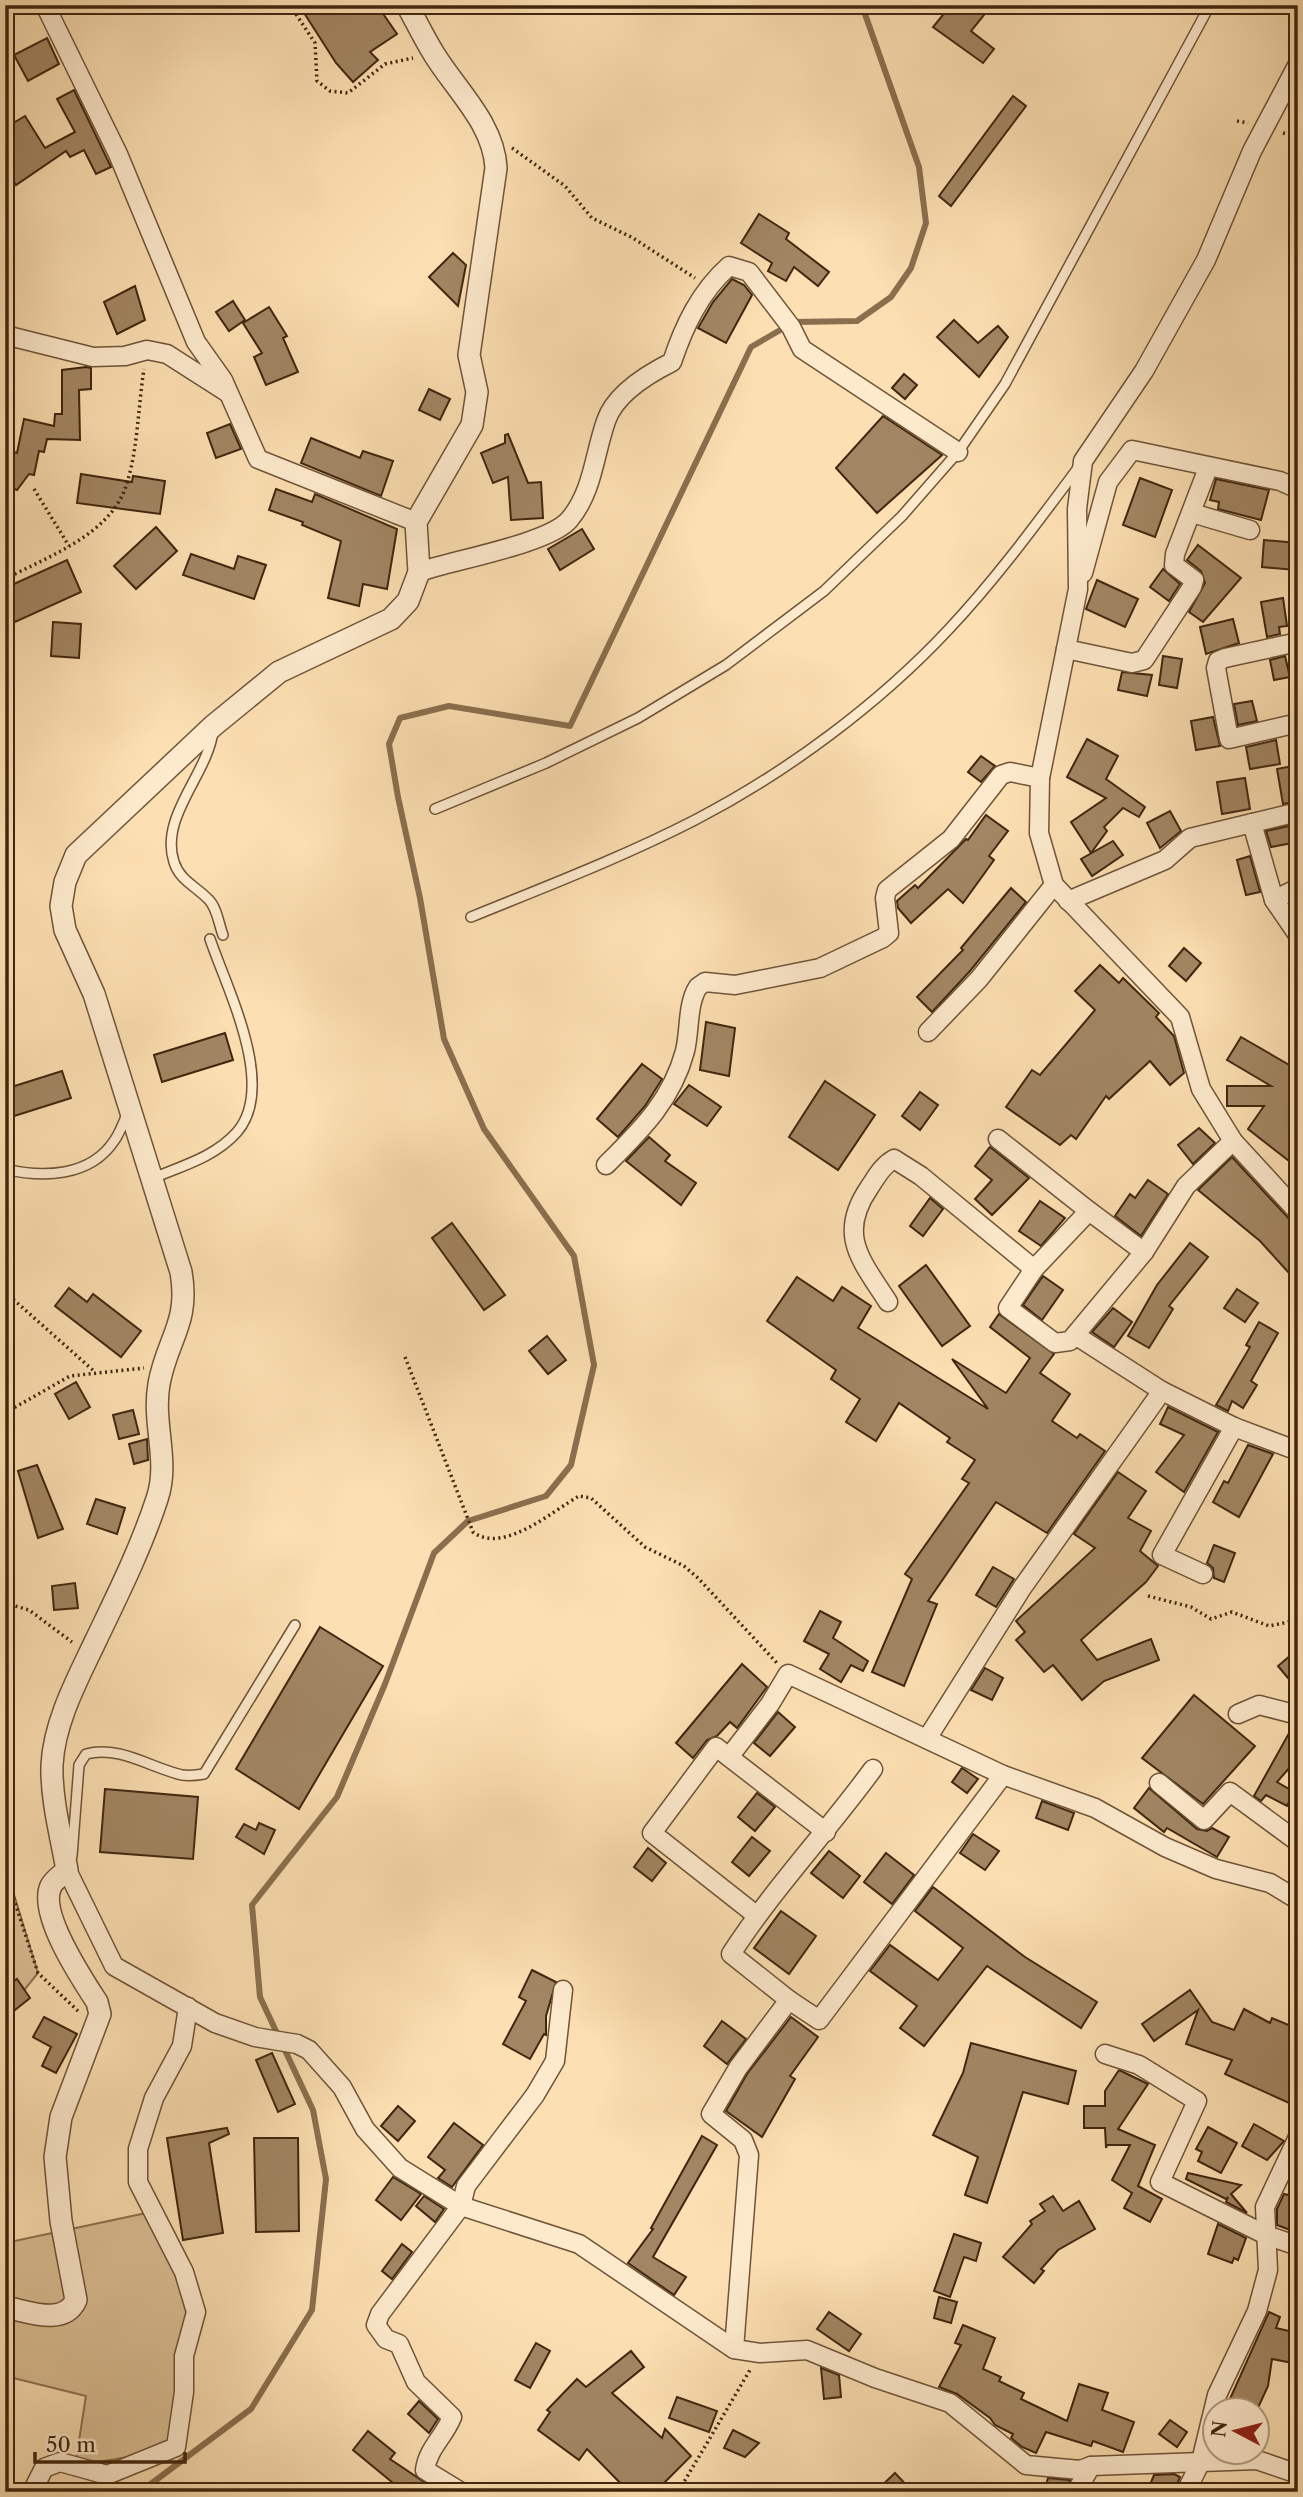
<svg xmlns="http://www.w3.org/2000/svg" width="1303" height="2497" viewBox="0 0 1303 2497" font-family="'Libre Caslon Text',serif">
	<style>
		.green { fill: #dcc096; stroke: #8e7352; stroke-width: 2 }
		.lines { fill: none; stroke-linecap: round; stroke-linejoin: round }
		.stream { stroke: #8a6f4f; stroke-width: 6 }
		.building { fill: #a28663; stroke: #40260e; stroke-width: 2 }
		.service-casing { stroke: #6f5437; stroke-width: 12 }
		.minor-casing { stroke: #6f5437; stroke-width: 21 }
		.tertiary-casing { stroke: #6f5437; stroke-width: 24 }
		.path { stroke: #40260e; stroke-width: 3.5; stroke-dasharray: 2 3.5; stroke-linecap: butt }
		.service { stroke: #fdeacd; stroke-width: 9 }
		.minor { stroke: #fdeacd; stroke-width: 18 }
		.tertiary { stroke: #fdeacd; stroke-width: 21 }
	</style>
	<rect width="100%" height="100%" fill="#fcdfb2"/>
	<filter id="stains"><feTurbulence type="fractalNoise" baseFrequency=".00286" numOctaves="4"/><feColorMatrix values="0 0 0 0 .2 0 0 0 0 .09 0 0 0 0 .02 0 0 0 .5 -.17"/></filter>
	<radialGradient id="worn" r=".72"><stop offset=".6" stop-color="#630" stop-opacity="0"/><stop offset="1" stop-color="#630" stop-opacity=".3"/></radialGradient>
	<g class="green">
		<polygon points="5,1865 38,1973 5,2014"/>
		<polygon points="151,2212 196,2312 169,2450 75,2466 86,2396 5,2376 5,2243"/>
	</g>
	<g class="lines">
		<polyline class="stream" points="140,2492 251,2409 312,2310 326,2179 313,2110 260,1997 252,1905 337,1797 385,1684 434,1553 468,1521 546,1496 571,1465 594,1365 574,1256 484,1129 444,1039 420,898 398,797 389,744 400,718 449,706 570,726 751,347 794,322 857,321 891,297 911,268 926,223 919,167 865,14 858,5"/>
	</g>
	<g class="building">
		<polygon points="299,5 377,5 397,34 370,52 378,60 353,82 336,63"/>
		<polygon points="951,5 992,5 971,31 994,49 983,63 933,27"/>
		<polygon points="47,38 59,64 28,81 14,55"/>
		<polygon points="74,90 111,167 96,174 84,150 70,157 66,151 16,185 5,169 5,163 11,159 5,150 5,128 25,116 45,148 75,132 57,99"/>
		<polygon points="1013,96 1026,106 951,206 939,196"/>
		<polygon points="759,214 789,233 786,239 829,272 818,286 794,267 786,281 768,271 772,263 741,243"/>
		<polygon points="453,253 466,265 458,306 429,277"/>
		<polygon points="732,279 744,285 752,295 726,343 698,328 713,302"/>
		<polygon points="135,286 145,320 117,334 104,302"/>
		<polygon points="233,301 245,320 229,331 216,312"/>
		<polygon points="269,307 287,336 283,338 298,372 266,385 254,357 262,353 243,323"/>
		<polygon points="954,320 978,343 998,326 1008,337 979,377 937,337"/>
		<polygon points="86,367 91,368 91,389 79,390 80,440 47,439 44,452 39,451 34,475 29,474 17,490 5,485 5,468 10,470 14,452 17,453 24,419 54,426 55,414 62,414 62,370"/>
		<polygon points="904,374 917,385 905,399 892,388"/>
		<polygon points="429,389 450,399 440,420 419,410"/>
		<polygon points="883,416 942,455 877,513 836,468"/>
		<polygon points="230,424 241,449 216,458 207,433"/>
		<polygon points="508,434 528,483 541,482 543,518 511,520 508,477 493,483 481,453 505,443 505,435"/>
		<polygon points="311,438 360,458 363,451 393,461 381,496 301,463"/>
		<polygon points="81,474 132,482 133,476 165,481 160,514 77,503"/>
		<polygon points="1140,478 1172,490 1155,537 1123,525"/>
		<polygon points="1216,479 1269,490 1261,520 1218,509 1219,502 1210,500"/>
		<polygon points="276,489 312,502 315,494 397,529 387,589 363,584 359,606 328,598 341,541 302,525 303,522 269,510"/>
		<polygon points="156,527 177,551 136,589 114,566"/>
		<polygon points="582,529 594,549 560,570 548,549"/>
		<polygon points="1264,540 1298,543 1296,570 1262,567"/>
		<polygon points="1198,545 1241,578 1203,622 1189,612 1205,583 1201,571 1187,560"/>
		<polygon points="191,554 234,569 238,556 266,565 254,599 183,575"/>
		<polygon points="67,560 81,592 15,622 5,601 5,588"/>
		<polygon points="1163,569 1180,584 1169,601 1150,587"/>
		<polygon points="1097,580 1138,599 1125,627 1086,609"/>
		<polygon points="1283,598 1287,626 1279,627 1280,634 1267,637 1261,602"/>
		<polygon points="1233,619 1239,643 1206,654 1200,627"/>
		<polygon points="53,622 81,624 79,658 51,656"/>
		<polygon points="1163,656 1182,659 1177,688 1159,685"/>
		<polygon points="1285,656 1290,677 1274,680 1270,660"/>
		<polygon points="1122,672 1152,675 1147,696 1118,690"/>
		<polygon points="1252,701 1257,721 1238,725 1234,704"/>
		<polygon points="1213,717 1220,746 1196,750 1191,721"/>
		<polygon points="1087,739 1118,756 1106,779 1145,807 1139,817 1123,808 1104,827 1107,831 1091,853 1071,822 1106,798 1067,777"/>
		<polygon points="1276,740 1280,764 1250,769 1246,747"/>
		<polygon points="981,756 995,766 981,782 968,772"/>
		<polygon points="1298,765 1298,801 1283,804 1277,769"/>
		<polygon points="1245,778 1250,809 1222,814 1217,782"/>
		<polygon points="1170,811 1181,831 1160,848 1147,823"/>
		<polygon points="986,815 1008,831 989,856 994,860 963,903 948,889 911,923 898,908 897,901 915,885 918,888 966,839 968,840"/>
		<polygon points="1298,824 1298,842 1271,847 1266,831"/>
		<polygon points="1113,841 1123,855 1092,876 1081,859"/>
		<polygon points="1250,856 1260,892 1246,895 1237,860"/>
		<polygon points="1011,888 1026,902 970,971 932,1012 917,997 963,950 961,948"/>
		<polygon points="1184,948 1201,963 1186,981 1169,966"/>
		<polygon points="1100,965 1119,983 1123,978 1159,1013 1156,1017 1174,1036 1184,1073 1170,1085 1150,1061 1109,1099 1106,1096 1076,1139 1071,1135 1060,1145 1006,1107 1032,1070 1040,1075 1095,1010 1075,991"/>
		<polygon points="706,1022 735,1028 729,1076 700,1070"/>
		<polygon points="225,1033 233,1060 162,1082 154,1055"/>
		<polygon points="1241,1037 1298,1070 1298,1168 1248,1129 1264,1106 1227,1106 1227,1086 1271,1086 1227,1060"/>
		<polygon points="642,1064 662,1079 645,1106 618,1137 597,1119"/>
		<polygon points="62,1071 71,1098 5,1119 5,1089"/>
		<polygon points="825,1081 875,1115 838,1170 789,1137"/>
		<polygon points="689,1085 721,1107 707,1126 674,1104"/>
		<polygon points="920,1092 938,1105 920,1130 902,1116"/>
		<polygon points="1199,1128 1215,1143 1193,1164 1178,1145"/>
		<polygon points="649,1137 670,1155 665,1161 696,1183 681,1205 626,1161"/>
		<polygon points="990,1147 1029,1178 992,1215 975,1199 992,1180 975,1166"/>
		<polygon points="1232,1157 1290,1220 1298,1223 1298,1283 1260,1241 1198,1190"/>
		<polygon points="1148,1180 1168,1194 1141,1236 1115,1216 1130,1194 1135,1198"/>
		<polygon points="930,1198 943,1209 923,1236 910,1226"/>
		<polygon points="1040,1201 1065,1218 1041,1246 1019,1231"/>
		<polygon points="452,1223 505,1295 484,1310 432,1238"/>
		<polygon points="1190,1243 1208,1257 1169,1306 1173,1309 1149,1348 1128,1336 1157,1285"/>
		<polygon points="926,1265 970,1326 942,1346 899,1286"/>
		<polygon points="1043,1276 1063,1290 1042,1320 1023,1305"/>
		<polygon points="797,1277 833,1301 842,1287 871,1306 858,1328 988,1409 952,1359 1006,1393 1030,1358 990,1327 999,1314 1054,1354 1040,1373 1070,1394 1052,1421 1077,1438 1080,1434 1105,1451 1047,1533 996,1502 928,1601 937,1604 904,1686 872,1672 912,1579 905,1574 969,1483 962,1479 975,1460 947,1442 950,1438 899,1403 876,1441 846,1422 860,1399 831,1379 836,1370 767,1321"/>
		<polygon points="69,1288 87,1302 93,1294 141,1331 121,1357 55,1306"/>
		<polygon points="1237,1289 1258,1303 1245,1322 1224,1308"/>
		<polygon points="1113,1308 1132,1322 1114,1347 1092,1332"/>
		<polygon points="1259,1322 1278,1333 1251,1381 1257,1385 1243,1408 1232,1401 1228,1411 1216,1405 1250,1347 1246,1345"/>
		<polygon points="547,1336 566,1360 548,1374 529,1351"/>
		<polygon points="76,1382 90,1407 69,1419 55,1394"/>
		<polygon points="1168,1407 1218,1432 1184,1492 1156,1472 1184,1435 1160,1424"/>
		<polygon points="133,1410 139,1434 119,1439 113,1415"/>
		<polygon points="147,1439 148,1460 134,1464 129,1444"/>
		<polygon points="1248,1445 1273,1454 1239,1517 1213,1502 1224,1481 1228,1483"/>
		<polygon points="37,1465 63,1529 38,1538 18,1471"/>
		<polygon points="1118,1472 1146,1491 1128,1518 1151,1531 1140,1551 1158,1566 1146,1582 1081,1640 1097,1660 1151,1639 1159,1660 1104,1681 1082,1700 1053,1665 1044,1672 1016,1640 1025,1632 1016,1621 1095,1548 1074,1534"/>
		<polygon points="96,1499 125,1508 117,1534 87,1524"/>
		<polygon points="1214,1545 1235,1553 1224,1582 1214,1578 1213,1568 1207,1563"/>
		<polygon points="993,1567 1014,1579 996,1607 976,1595"/>
		<polygon points="75,1583 78,1608 54,1610 52,1586"/>
		<polygon points="820,1611 841,1622 833,1638 868,1661 863,1671 851,1665 841,1682 820,1669 829,1654 804,1641"/>
		<polygon points="320,1627 383,1666 299,1809 236,1769"/>
		<polygon points="1298,1649 1298,1690 1278,1666"/>
		<polygon points="742,1664 767,1687 737,1728 730,1722 717,1736 707,1740 693,1758 676,1743"/>
		<polygon points="985,1668 1003,1678 992,1700 971,1690"/>
		<polygon points="1194,1695 1255,1746 1203,1804 1142,1758"/>
		<polygon points="778,1712 795,1727 770,1756 754,1743"/>
		<polygon points="1288,1735 1298,1744 1298,1758 1277,1782 1294,1792 1287,1806 1266,1795 1261,1801 1254,1796"/>
		<polygon points="962,1768 978,1779 967,1793 952,1782"/>
		<polygon points="1149,1788 1197,1829 1207,1831 1212,1828 1229,1837 1217,1857 1167,1828 1164,1832 1134,1808"/>
		<polygon points="105,1789 198,1797 193,1859 100,1852"/>
		<polygon points="757,1793 775,1807 755,1831 738,1817"/>
		<polygon points="1042,1801 1074,1813 1068,1830 1036,1818"/>
		<polygon points="259,1823 275,1830 264,1854 236,1837 244,1824 256,1830"/>
		<polygon points="973,1834 999,1851 985,1870 960,1853"/>
		<polygon points="752,1837 770,1851 749,1876 732,1862"/>
		<polygon points="648,1848 666,1863 652,1881 634,1867"/>
		<polygon points="829,1851 860,1876 843,1898 811,1873"/>
		<polygon points="886,1853 914,1875 892,1904 864,1882"/>
		<polygon points="933,1887 1025,1957 1097,2002 1081,2028 987,1966 924,2046 900,2028 917,2006 870,1971 890,1945 938,1980 963,1948 915,1911"/>
		<polygon points="781,1911 816,1936 789,1974 754,1948"/>
		<polygon points="532,1970 556,1982 546,2016 546,2035 544,2034 530,2059 503,2044 526,2001 519,1997"/>
		<polygon points="17,1979 30,1998 5,2018 5,1987"/>
		<polygon points="1190,1990 1212,2022 1234,2030 1244,2009 1270,2023 1272,2018 1298,2029 1298,2107 1225,2074 1232,2060 1186,2044 1198,2010 1154,2041 1142,2024"/>
		<polygon points="44,2017 77,2034 56,2073 42,2066 51,2047 33,2037"/>
		<polygon points="791,2017 818,2037 790,2076 795,2079 762,2137 726,2111 747,2074"/>
		<polygon points="722,2021 746,2039 727,2064 704,2046"/>
		<polygon points="971,2043 1076,2071 1068,2104 1023,2092 987,2203 965,2195 978,2157 933,2135 963,2073"/>
		<polygon points="272,2053 295,2104 278,2112 256,2060"/>
		<polygon points="1119,2070 1148,2084 1118,2129 1155,2145 1138,2186 1162,2199 1150,2222 1124,2208 1132,2193 1112,2180 1130,2145 1107,2145 1106,2148 1105,2128 1084,2128 1084,2106 1105,2106 1105,2091"/>
		<polygon points="398,2106 415,2121 398,2141 381,2126"/>
		<polygon points="454,2123 483,2145 452,2187 438,2178 445,2170 428,2157"/>
		<polygon points="1254,2124 1284,2141 1267,2160 1242,2146"/>
		<polygon points="1208,2127 1237,2143 1221,2173 1198,2161 1202,2152 1196,2149"/>
		<polygon points="227,2128 229,2134 209,2143 223,2233 183,2240 167,2138"/>
		<polygon points="702,2136 717,2145 653,2257 686,2277 674,2295 628,2263 653,2229 651,2228"/>
		<polygon points="254,2138 298,2138 299,2231 256,2232"/>
		<polygon points="1188,2173 1241,2185 1231,2194 1247,2213 1226,2202 1228,2197 1226,2199 1186,2179"/>
		<polygon points="393,2177 421,2194 401,2220 376,2200"/>
		<polygon points="1284,2194 1298,2197 1298,2233 1277,2225 1277,2209"/>
		<polygon points="424,2196 444,2209 435,2222 416,2206"/>
		<polygon points="1053,2196 1063,2211 1079,2201 1095,2229 1058,2250 1041,2269 1044,2271 1034,2283 1003,2257 1032,2224 1030,2221 1045,2211 1040,2204"/>
		<polygon points="1218,2224 1246,2238 1238,2260 1234,2258 1232,2263 1208,2254"/>
		<polygon points="954,2234 981,2243 976,2261 964,2257 950,2297 934,2291"/>
		<polygon points="402,2244 412,2252 392,2279 382,2271"/>
		<polygon points="939,2297 957,2302 951,2323 934,2318"/>
		<polygon points="829,2312 861,2334 849,2351 817,2329"/>
		<polygon points="1269,2312 1280,2317 1276,2328 1298,2333 1298,2364 1272,2359 1268,2386 1257,2410 1225,2410"/>
		<polygon points="963,2325 995,2338 983,2369 1001,2377 999,2381 1024,2393 1021,2399 1067,2421 1079,2384 1108,2393 1102,2410 1134,2422 1123,2452 1093,2441 1091,2446 1046,2432 1036,2453 1022,2447 1011,2438 1013,2434 995,2425 990,2418 957,2394 939,2387 961,2345 955,2343"/>
		<polygon points="536,2343 550,2351 530,2388 515,2380"/>
		<polygon points="631,2351 644,2367 612,2393 662,2438 665,2429 691,2456 655,2492 629,2492 587,2449 579,2460 538,2430 550,2412 547,2410 577,2379 586,2387"/>
		<polygon points="821,2368 839,2375 841,2397 824,2399"/>
		<polygon points="677,2397 717,2411 709,2432 669,2418"/>
		<polygon points="419,2401 438,2419 429,2433 408,2414"/>
		<polygon points="1170,2420 1187,2432 1177,2447 1159,2434"/>
		<polygon points="733,2430 759,2443 745,2457 724,2448"/>
		<polygon points="368,2431 395,2453 390,2459 439,2492 404,2492 353,2450"/>
		<polygon points="895,2473 913,2492 875,2492"/>
		<polygon points="1174,2474 1180,2477 1174,2492 1147,2492 1154,2475"/>
		<polygon points="1048,2478 1070,2480 1065,2492 1044,2492"/>
	</g>
	<g class="lines">
		<g class="service-casing">
			<g id="service">
				<path d="M213,731c-5,43 -54,86 -39,131 6,19 22,24 35,38 8,8 10,25 14,35"/>
				<polyline points="435,809 546,763 638,718 726,665 824,591 902,516 958,452 1005,384 1210,5"/>
				<path d="M471,917c76,-31 152,-60 224,-97 91,-47 184,-116 254,-191 47,-50 88,-106 129,-161"/>
				<path d="M5,1169c38,9 85,8 109,-28 6,-8 10,-20 14,-29"/>
				<path d="M153,1178c29,-12 62,-21 84,-46 40,-46 -10,-143 -27,-193"/>
				<path d="M72,1856l7,-91 7,-11c33,-9 65,14 96,21 7,1 16,0 22,-1l91,-149"/>
			</g>
		</g>
		<g class="minor-casing">
			<g id="minor">
				<polyline points="45,5 118,154 196,342 223,380 258,459 416,522"/>
				<polyline points="1298,64 1252,151 1206,260 1144,371 1083,461 1077,509 1078,589 1040,778 1039,833 1054,885 1180,1017 1201,1089 1233,1141 1298,1212"/>
				<polyline points="5,335 93,357 125,356 147,350 167,354 228,393"/>
				<polyline points="1192,513 1250,530"/>
				<path d="M419,572c34,-12 129,-28 150,-52 24,-28 25,-65 37,-99 9,-27 42,-47 66,-59 12,-36 28,-70 57,-96l20,6 42,55 11,22 156,103"/>
				<polyline points="1083,573 1108,482 1132,450 1280,481 1298,489"/>
				<polyline points="1298,642 1225,658 1218,661 1216,668 1229,739 1298,723"/>
				<polyline points="1066,649 1132,663 1144,660 1192,587 1194,580 1174,565 1175,554 1208,468"/>
				<polyline points="1252,823 1274,900 1298,935"/>
				<polyline points="1274,900 1298,888"/>
				<polyline points="1068,901 1165,860 1190,838 1298,812"/>
				<polyline points="928,1032 979,979 1054,885"/>
				<polyline points="998,1139 1089,1211 1034,1269 1008,1308 1055,1343 1070,1341 1144,1252 1186,1186 1233,1141"/>
				<path d="M606,1165c35,-35 66,-65 79,-114 5,-20 2,-47 13,-64l7,-5 30,3 85,-17 63,-30 6,-5 -4,-35 2,-8 64,-51 50,-64 9,-3 30,6"/>
				<polyline points="1089,1211 1144,1252"/>
				<path d="M888,1302c-27,-42 -51,-67 -19,-114 8,-12 13,-22 25,-29l27,17 113,93"/>
				<polyline points="1075,1335 1162,1391"/>
				<polyline points="1203,1574 1162,1555 1234,1427"/>
				<polyline points="1238,1714 1259,1705 1298,1715"/>
				<polyline points="928,1737 1022,1588 1162,1391 1234,1427 1298,1451"/>
				<polyline points="729,1757 770,1704 788,1674 1003,1775 1095,1808 1165,1847 1216,1869 1270,1883 1298,1900"/>
				<polyline points="1159,1783 1204,1820 1230,1792 1298,1842"/>
				<polyline points="67,1870 114,1966 215,2023 255,2037 297,2044 309,2050 342,2087 365,2129 400,2168 461,2206 579,2244 734,2349 760,2353 807,2350 875,2378 950,2403 1026,2465 1080,2470 1091,2466 1257,2460 1298,2474"/>
				<polyline points="756,1915 652,1833 716,1747 826,1832"/>
				<path d="M789,2000l-58,-46c42,-65 96,-122 142,-185"/>
				<polyline points="1105,2054 1139,2065 1197,2101 1160,2182 1266,2235 1298,2246"/>
				<polyline points="734,2349 749,2155 743,2140 711,2114 738,2068 789,2000 819,2020 1003,1775"/>
				<polyline points="32,2492 44,2468 60,2462 107,2475 176,2447 184,2392 184,2356 196,2312 184,2272 138,2182 138,2149 154,2098 182,2046 188,2007"/>
				<path d="M461,2492l-36,-22c3,-22 19,-33 27,-53l-36,-35 -17,-38 -13,-5 -10,-14 4,-11 81,-108 5,-20 69,-91 20,-34 8,-71"/>
				<polyline points="1076,2492 1091,2466"/>
				<polyline points="1186,2492 1201,2461 1217,2395 1257,2311 1268,2270 1265,2207 1298,2137"/>
			</g>
		</g>
		<g class="tertiary-casing">
			<path id="tertiary" d="M5,2307c22,4 59,20 71,-7l-15,-79 -6,-64 6,-40 39,-103 -3,-12c-15,-23 -59,-89 -46,-116 3,-6 11,-11 16,-16 -6,-34 -16,-71 -15,-105 2,-43 26,-87 44,-125 22,-46 45,-92 61,-141 13,-38 -5,-75 2,-115 8,-45 31,-61 22,-112l-87,-278 -29,-64 -4,-24 4,-24 11,-27 137,-129 66,-54 112,-53 17,-18 11,-29 -3,-50 56,-97 5,-33 -8,-37 27,-187c-2,-44 -40,-78 -62,-114 -10,-16 -18,-33 -27,-49"/>
		</g>
		<g class="path">
			<polyline points="290,5 315,43 317,81 330,91 348,93 385,64 413,58"/>
			<polyline points="1237,121 1248,123"/>
			<polyline points="1283,133 1298,137"/>
			<polyline points="512,148 565,186 592,218 633,238 695,278"/>
			<polyline points="34,489 69,546"/>
			<path d="M5,579c42,-22 105,-44 121,-93 12,-36 12,-79 18,-117"/>
			<polyline points="5,1292 95,1372"/>
			<path d="M405,1357l68,175c30,23 81,-22 106,-36l12,2 54,49 39,19 14,12 79,85"/>
			<polyline points="5,1413 70,1376 144,1368"/>
			<polyline points="1148,1596 1191,1607 1211,1619 1232,1612 1269,1626 1298,1620"/>
			<polyline points="5,1603 29,1610 72,1642"/>
			<polyline points="5,1872 38,1973 78,2011"/>
			<polyline points="685,2492 684,2482 750,2370"/>
		</g>
		<use href="#service" class="service"/>
		<use href="#minor" class="minor"/>
		<use href="#tertiary" class="tertiary"/>
	</g>
	<rect width="1303" height="2497" fill="none" stroke="#fcdfb2" stroke-width="28"/>
	<rect x="7" y="7" width="1289" height="2483" fill="none" stroke="#40260e" stroke-width="3.5"/>
	<rect x="14" y="14" width="1275" height="2469" fill="none" stroke="#40260e" stroke-width="2"/>
	<g transform="translate(1236 2431) rotate(277)"><circle r="33" fill="#fdeacd" stroke="#b19c81" stroke-width="2"/>
	<path d="M0-5L12 26L0 18L-12 26Z" fill="#8f2418"/>
	<text y="-10" font-size="19" font-weight="bold" text-anchor="middle" fill="#40260e">N</text>
	</g>
	<path d="M35 2452v10h150v-10" fill="none" stroke="#40260e" stroke-width="3.5"/>
	<text x="46" y="2452" font-size="21" fill="#40260e" stroke="#fdeacd" stroke-width="5" paint-order="stroke">50 m</text>
	<rect width="100%" height="100%" filter="url(#stains)"/>
	<rect width="100%" height="100%" fill="url(#worn)"/>
</svg>
